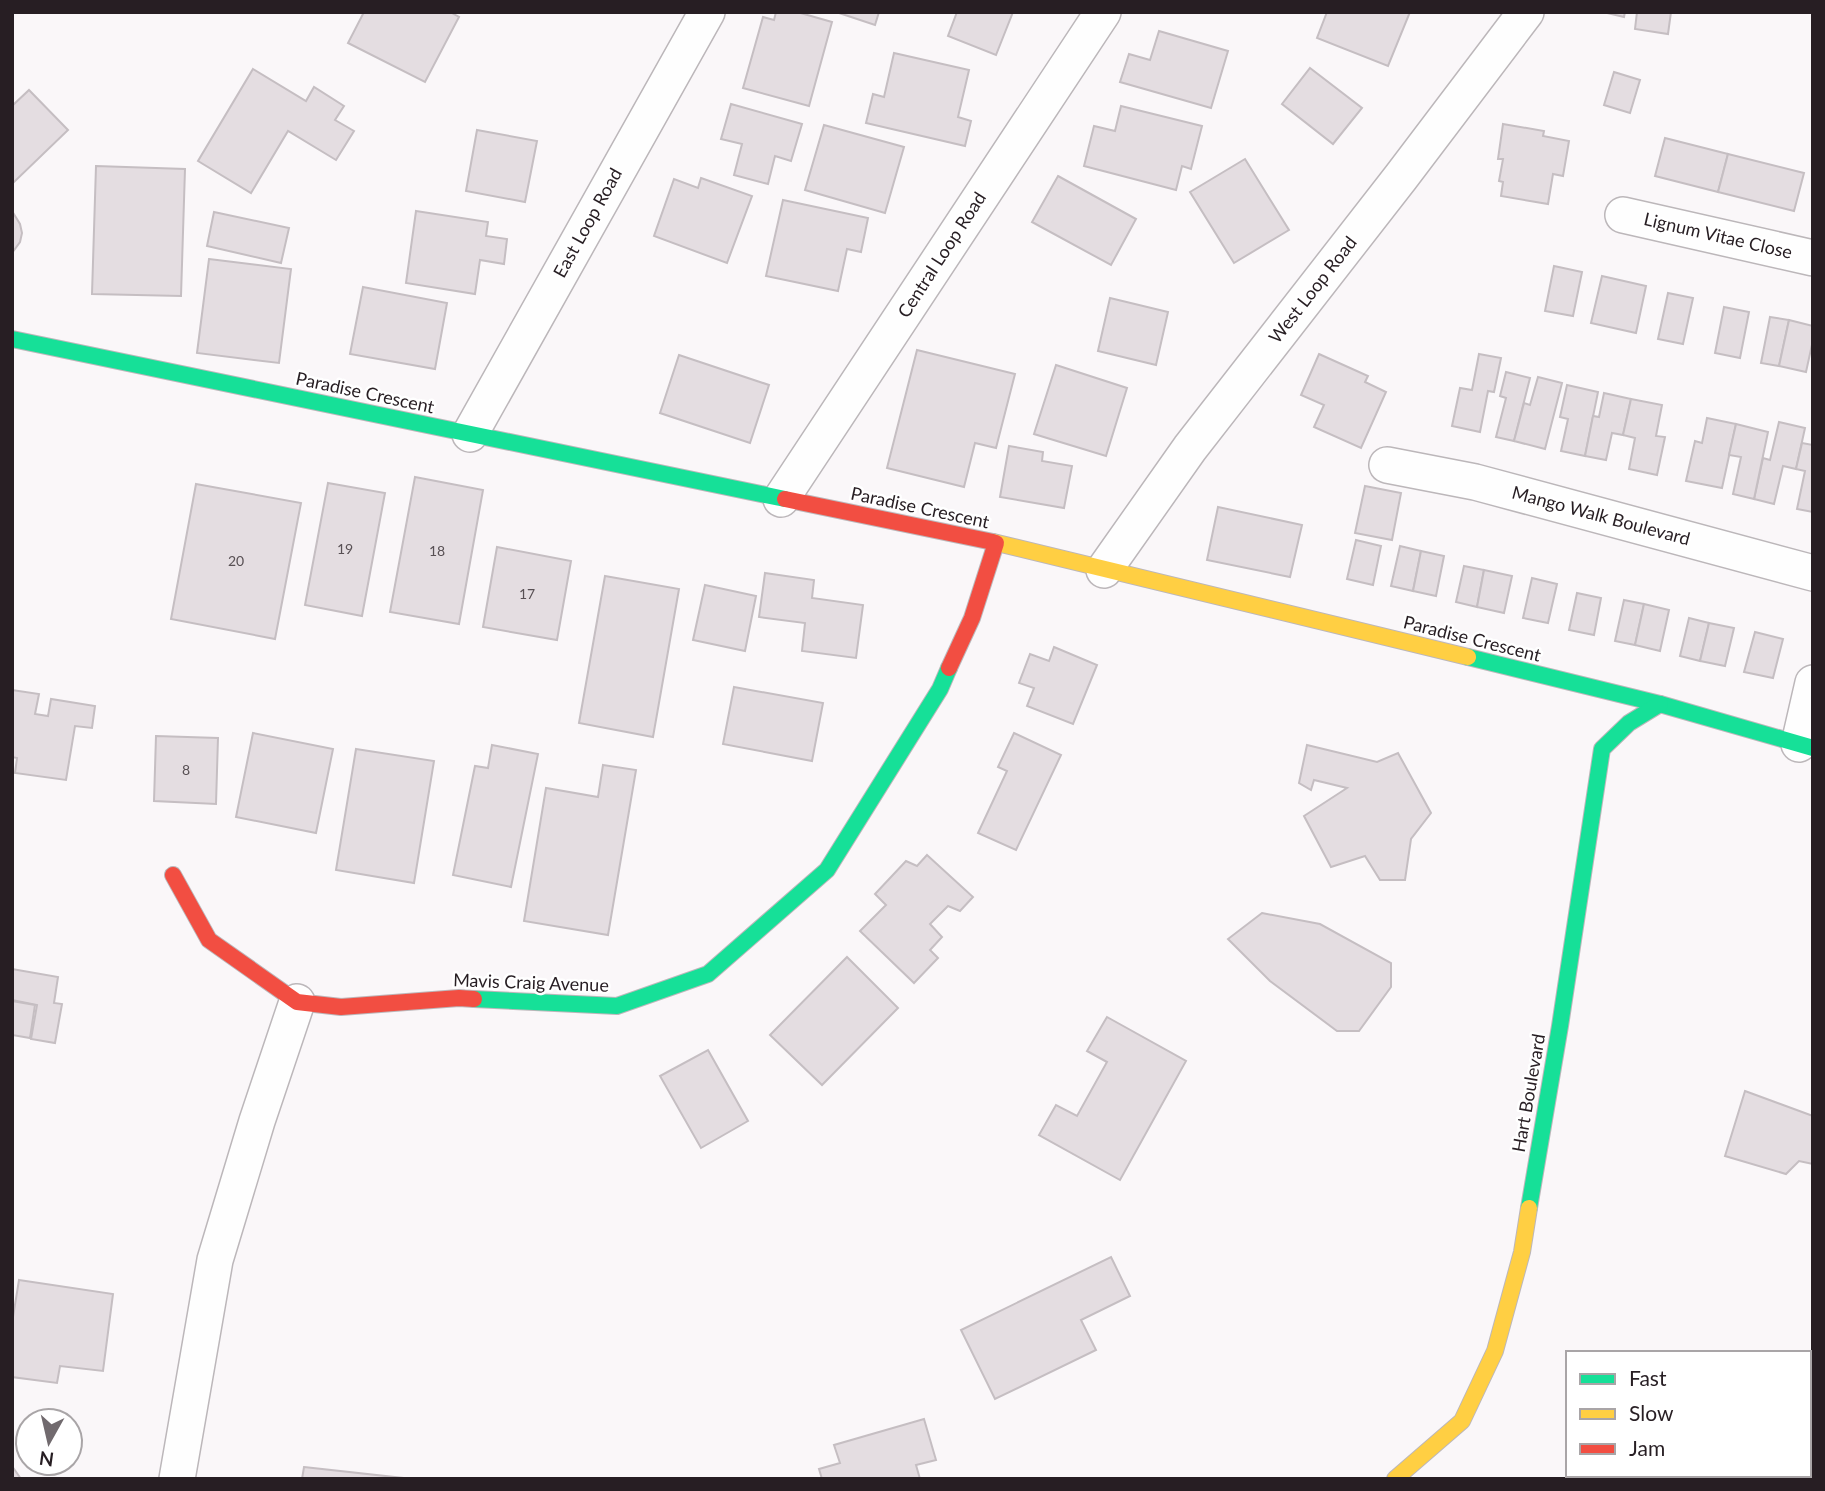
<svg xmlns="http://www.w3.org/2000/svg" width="1825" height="1491" viewBox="0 0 1825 1491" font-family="Lato,sans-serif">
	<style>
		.building { fill: #e4dde1; stroke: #c5bec2; stroke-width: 2 }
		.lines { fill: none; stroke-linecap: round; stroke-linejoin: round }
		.street-casing { stroke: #bcb7ba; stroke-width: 38 }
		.fast-casing { stroke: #bcb7ba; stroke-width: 18 }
		.slow-casing { stroke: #bcb7ba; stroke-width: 18 }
		.jam-casing { stroke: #bcb7ba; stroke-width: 18 }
		.street { stroke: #fefefe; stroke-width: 35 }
		.fast { stroke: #16e098; stroke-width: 16 }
		.slow { stroke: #ffcf43; stroke-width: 16 }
		.jam { stroke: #f24e42; stroke-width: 16 }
		.labels { text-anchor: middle; stroke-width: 5; stroke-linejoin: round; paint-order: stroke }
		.number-label { font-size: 14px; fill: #585054 }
		.street-label { font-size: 18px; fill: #271e23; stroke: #fff }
	</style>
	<rect width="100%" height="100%" fill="#faf7f9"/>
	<g class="building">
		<polygon points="364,12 450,12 459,17 425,82 348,43"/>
		<polygon points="776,12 797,12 832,22 809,106 743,88 763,17 774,20"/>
		<polygon points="836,12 879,12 875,25"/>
		<polygon points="957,12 1013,12 996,55 948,36"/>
		<polygon points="1327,12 1410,12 1388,66 1317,38"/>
		<polygon points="1603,12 1625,12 1624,17"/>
		<polygon points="1637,12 1671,12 1668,34 1635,29"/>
		<polygon points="1159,31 1228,51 1211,108 1120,82 1129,54 1150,60"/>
		<polygon points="894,53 969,70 958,117 971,121 965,146 866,123 873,94 884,97"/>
		<polygon points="1310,68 1362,108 1333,144 1282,104"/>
		<polygon points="253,69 306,101 314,87 344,106 335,120 354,131 336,160 288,131 251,193 198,161"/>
		<polygon points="1614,72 1640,80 1630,113 1604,105"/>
		<polygon points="29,90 68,130 12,184 12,106"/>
		<polygon points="731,104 802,124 791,161 775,156 768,184 734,175 742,144 721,139"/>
		<polygon points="1121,106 1202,126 1191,169 1182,166 1176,190 1084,166 1094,126 1115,131"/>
		<polygon points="1503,124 1544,131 1543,136 1569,141 1563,176 1553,174 1548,204 1501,196 1503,182 1499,181 1503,159 1498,159"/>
		<polygon points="824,125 904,147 885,213 805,190"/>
		<polygon points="477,130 537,141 525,202 466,191"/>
		<polygon points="1665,138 1728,154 1718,192 1655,176"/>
		<polygon points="1728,154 1804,173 1794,211 1718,192"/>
		<polygon points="1245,159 1289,230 1234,263 1190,192"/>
		<polygon points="96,166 185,169 181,296 92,294"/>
		<polygon points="1058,176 1136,219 1111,265 1032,222"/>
		<polygon points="701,178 752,196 727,263 654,236 674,179 698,188"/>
		<polygon points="783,200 868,218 861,252 847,249 838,291 766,276"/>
		<polygon points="12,211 20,224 22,233 20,242 12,253"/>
		<polygon points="416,211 488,222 486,236 507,239 504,264 480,260 475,294 406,283"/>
		<polygon points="214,212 289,228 281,263 207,246"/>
		<polygon points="209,259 291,269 279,363 197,353"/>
		<polygon points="1554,266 1582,272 1573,316 1545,311"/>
		<polygon points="1602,276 1646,286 1636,333 1591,323"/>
		<polygon points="363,287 447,303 435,369 350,354"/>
		<polygon points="1668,293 1693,298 1683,344 1658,339"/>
		<polygon points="1110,298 1168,312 1156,365 1098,351"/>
		<polygon points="1724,307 1749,312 1740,358 1715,353"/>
		<polygon points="1770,317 1789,320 1779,366 1761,363"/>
		<polygon points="1789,320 1813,326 1813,340 1806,372 1779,366"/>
		<polygon points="917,350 1015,374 996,448 975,443 964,487 887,468"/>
		<polygon points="1319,354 1368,376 1365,382 1386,392 1361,448 1314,427 1324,405 1301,395"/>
		<polygon points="1479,354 1501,358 1494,392 1488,391 1480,432 1452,426 1460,388 1472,390"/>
		<polygon points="679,355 769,385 750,443 660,413"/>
		<polygon points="1056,365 1127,388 1106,456 1034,434"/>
		<polygon points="1506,372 1530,378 1514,441 1496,437 1506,398 1500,396"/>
		<polygon points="1538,377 1562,383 1545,449 1514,441 1524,403 1530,405"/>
		<polygon points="1567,385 1598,392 1585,456 1561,451 1568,419 1560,417"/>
		<polygon points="1604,393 1631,399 1623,435 1612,433 1606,460 1585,456 1593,416 1599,417"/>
		<polygon points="1631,399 1662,405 1656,436 1665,437 1657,475 1629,469 1635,438 1623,435"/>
		<polygon points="1707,418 1736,424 1722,488 1686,481 1695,441 1702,443"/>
		<polygon points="1779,422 1805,428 1796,469 1783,466 1774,504 1754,499 1763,458 1770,460"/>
		<polygon points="1736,424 1768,432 1754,499 1733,494 1741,457 1729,455"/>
		<polygon points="1802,443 1813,445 1813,512 1797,509 1805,471 1796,469"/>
		<polygon points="1009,446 1043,452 1042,461 1072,466 1064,508 1000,497"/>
		<polygon points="415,477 483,490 459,624 390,612"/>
		<polygon points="328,483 385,493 362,616 305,605"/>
		<polygon points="196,484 301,503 275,639 171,619"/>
		<polygon points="1365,486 1401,493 1392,540 1355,533"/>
		<polygon points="1218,507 1302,525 1290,577 1207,560"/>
		<polygon points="1356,540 1381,546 1373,585 1347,579"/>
		<polygon points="1400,546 1421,551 1413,591 1391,586"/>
		<polygon points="497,547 571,561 557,640 483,627"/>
		<polygon points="1421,551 1444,556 1436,596 1413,591"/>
		<polygon points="1464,566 1484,570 1477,607 1456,602"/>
		<polygon points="1484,570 1512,576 1504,613 1477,607"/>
		<polygon points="765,573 814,580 812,598 863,605 856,658 802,651 805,623 759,617"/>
		<polygon points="605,576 679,589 653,737 579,723"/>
		<polygon points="1532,578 1557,584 1548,623 1523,618"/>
		<polygon points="705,585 756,596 745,651 693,640"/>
		<polygon points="1577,593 1601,598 1594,635 1569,630"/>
		<polygon points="1624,600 1644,604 1635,645 1615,641"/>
		<polygon points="1644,604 1669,610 1660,651 1635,645"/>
		<polygon points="1689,618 1709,623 1700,661 1680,656"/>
		<polygon points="1709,623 1734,628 1725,666 1700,661"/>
		<polygon points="1755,632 1783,639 1773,678 1744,672"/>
		<polygon points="1054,647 1097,665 1073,724 1027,706 1034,688 1019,683 1030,654 1049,661"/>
		<polygon points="734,687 823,703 812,761 723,744"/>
		<polygon points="12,690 39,694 35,714 48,716 51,699 95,706 92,728 75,726 66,780 15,773 17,758 12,757"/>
		<polygon points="253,733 333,749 316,833 236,817"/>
		<polygon points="1014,733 1061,755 1016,850 978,833 1007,771 998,767"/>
		<polygon points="156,736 218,738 216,804 154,801"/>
		<polygon points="492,745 538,754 511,887 453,875 475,766 488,768"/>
		<polygon points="1307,745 1377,762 1398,753 1431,813 1411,839 1405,880 1380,880 1365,856 1331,867 1304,816 1347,788 1314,780 1311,790 1299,783"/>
		<polygon points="356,749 434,761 414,883 336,870"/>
		<polygon points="603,765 636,770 608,935 524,921 546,788 598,797"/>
		<polygon points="927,855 973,897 960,911 948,906 930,924 942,937 930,950 938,958 914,983 860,931 886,905 875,894 906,861 917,866"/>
		<polygon points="1262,913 1320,924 1391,963 1391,987 1359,1031 1337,1031 1270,981 1228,939"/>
		<polygon points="847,957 898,1008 822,1085 770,1035"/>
		<polygon points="12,969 58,977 54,1003 62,1004 55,1043 31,1039 37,1005 12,1000"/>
		<polygon points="12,1001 35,1005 30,1038 12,1035"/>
		<polygon points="1107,1017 1186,1061 1120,1180 1039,1135 1056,1105 1077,1116 1107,1062 1087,1051"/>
		<polygon points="708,1050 748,1121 701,1148 660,1076"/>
		<polygon points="1745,1091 1813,1116 1813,1164 1799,1161 1786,1174 1725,1156"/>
		<polygon points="1111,1257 1130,1296 1081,1320 1096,1350 995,1399 961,1330"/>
		<polygon points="19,1280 113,1294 103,1371 60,1366 57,1383 12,1377 12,1323"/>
		<polygon points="1813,1418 1813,1451 1809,1447 1809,1420"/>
		<polygon points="924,1419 936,1460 916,1465 920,1479 822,1479 819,1469 840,1463 834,1445"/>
		<polygon points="1813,1459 1813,1479 1789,1479 1793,1475 1809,1475 1809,1462"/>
		<polygon points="12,1466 21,1479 12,1479"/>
		<polygon points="304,1467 403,1478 403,1479 302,1479"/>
	</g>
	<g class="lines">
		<g class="street-casing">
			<g id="street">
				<polyline points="1623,215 1813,258"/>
				<polyline points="470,434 707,12"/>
				<polyline points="1387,465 1475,482 1813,573"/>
				<polyline points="781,499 1103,12"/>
				<polyline points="1104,570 1190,448 1401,177 1526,12"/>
				<polyline points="1799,744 1813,683"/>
				<polyline points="177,1479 215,1260 257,1121 297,1002"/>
			</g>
		</g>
		<g class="fast-casing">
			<g id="fast">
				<polyline points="12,339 785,499"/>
				<polyline points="1468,657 1660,704 1813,748"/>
				<polyline points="474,999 617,1006 708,974 827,870 940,689 949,668"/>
				<polyline points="1529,1208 1560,1026 1602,749 1629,723 1660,704"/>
			</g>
		</g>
		<g class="slow-casing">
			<g id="slow">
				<polyline points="993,542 1468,657"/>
				<polyline points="1395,1479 1462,1421 1495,1351 1522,1252 1529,1208"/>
			</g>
		</g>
		<g class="jam-casing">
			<g id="jam">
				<polyline points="785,499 993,542"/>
				<polyline points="949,668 972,618 996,543"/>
				<polyline points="173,875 209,940 297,1002 341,1007 459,998 474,999"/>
			</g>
		</g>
		<use href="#street" class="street"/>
		<use href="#fast" class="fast"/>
		<use href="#slow" class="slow"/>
		<use href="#jam" class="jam"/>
	</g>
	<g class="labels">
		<g class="number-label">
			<text x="345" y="554">19</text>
			<text x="437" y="556">18</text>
			<text x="236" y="566">20</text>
			<text x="527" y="599">17</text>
			<text x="186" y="775">8</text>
		</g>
		<g class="street-label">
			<text transform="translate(588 223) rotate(-61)" y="6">East Loop Road</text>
			<text transform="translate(1718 236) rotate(13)" y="6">Lignum Vitae Close</text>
			<text transform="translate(942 255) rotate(-57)" y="6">Central Loop Road</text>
			<text transform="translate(1313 290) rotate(-52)" y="6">West Loop Road</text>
			<text transform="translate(365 393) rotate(12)" y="6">Paradise Crescent</text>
			<text transform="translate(920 508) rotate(12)" y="6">Paradise Crescent</text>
			<text transform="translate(1601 516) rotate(15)" y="6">Mango Walk Boulevard</text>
			<text transform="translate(1472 639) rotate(14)" y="6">Paradise Crescent</text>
			<text transform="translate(531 983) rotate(2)" y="6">Mavis Craig Avenue</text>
			<text transform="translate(1529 1093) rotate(-80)" y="6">Hart Boulevard</text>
		</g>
	</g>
	<rect width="1825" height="1491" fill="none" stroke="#271e23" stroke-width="28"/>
	<rect x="1566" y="1351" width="245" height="126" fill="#ffffff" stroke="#a9a5a7" stroke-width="2"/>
	<rect x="1580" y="1374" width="35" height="10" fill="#16e098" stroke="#a9a5a7" stroke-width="2"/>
	<text x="1629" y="1386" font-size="21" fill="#271e23">Fast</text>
	<rect x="1580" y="1409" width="35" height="10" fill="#ffcf43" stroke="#a9a5a7" stroke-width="2"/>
	<text x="1629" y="1421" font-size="21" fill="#271e23">Slow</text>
	<rect x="1580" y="1444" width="35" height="10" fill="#f24e42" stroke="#a9a5a7" stroke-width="2"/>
	<text x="1629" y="1456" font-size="21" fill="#271e23">Jam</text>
	<g transform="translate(49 1442) rotate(188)"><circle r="33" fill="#ffffff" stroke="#a9a5a7" stroke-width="2"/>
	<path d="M0-5L12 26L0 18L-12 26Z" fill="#716a6e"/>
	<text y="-10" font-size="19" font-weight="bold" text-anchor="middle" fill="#271e23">N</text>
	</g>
</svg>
